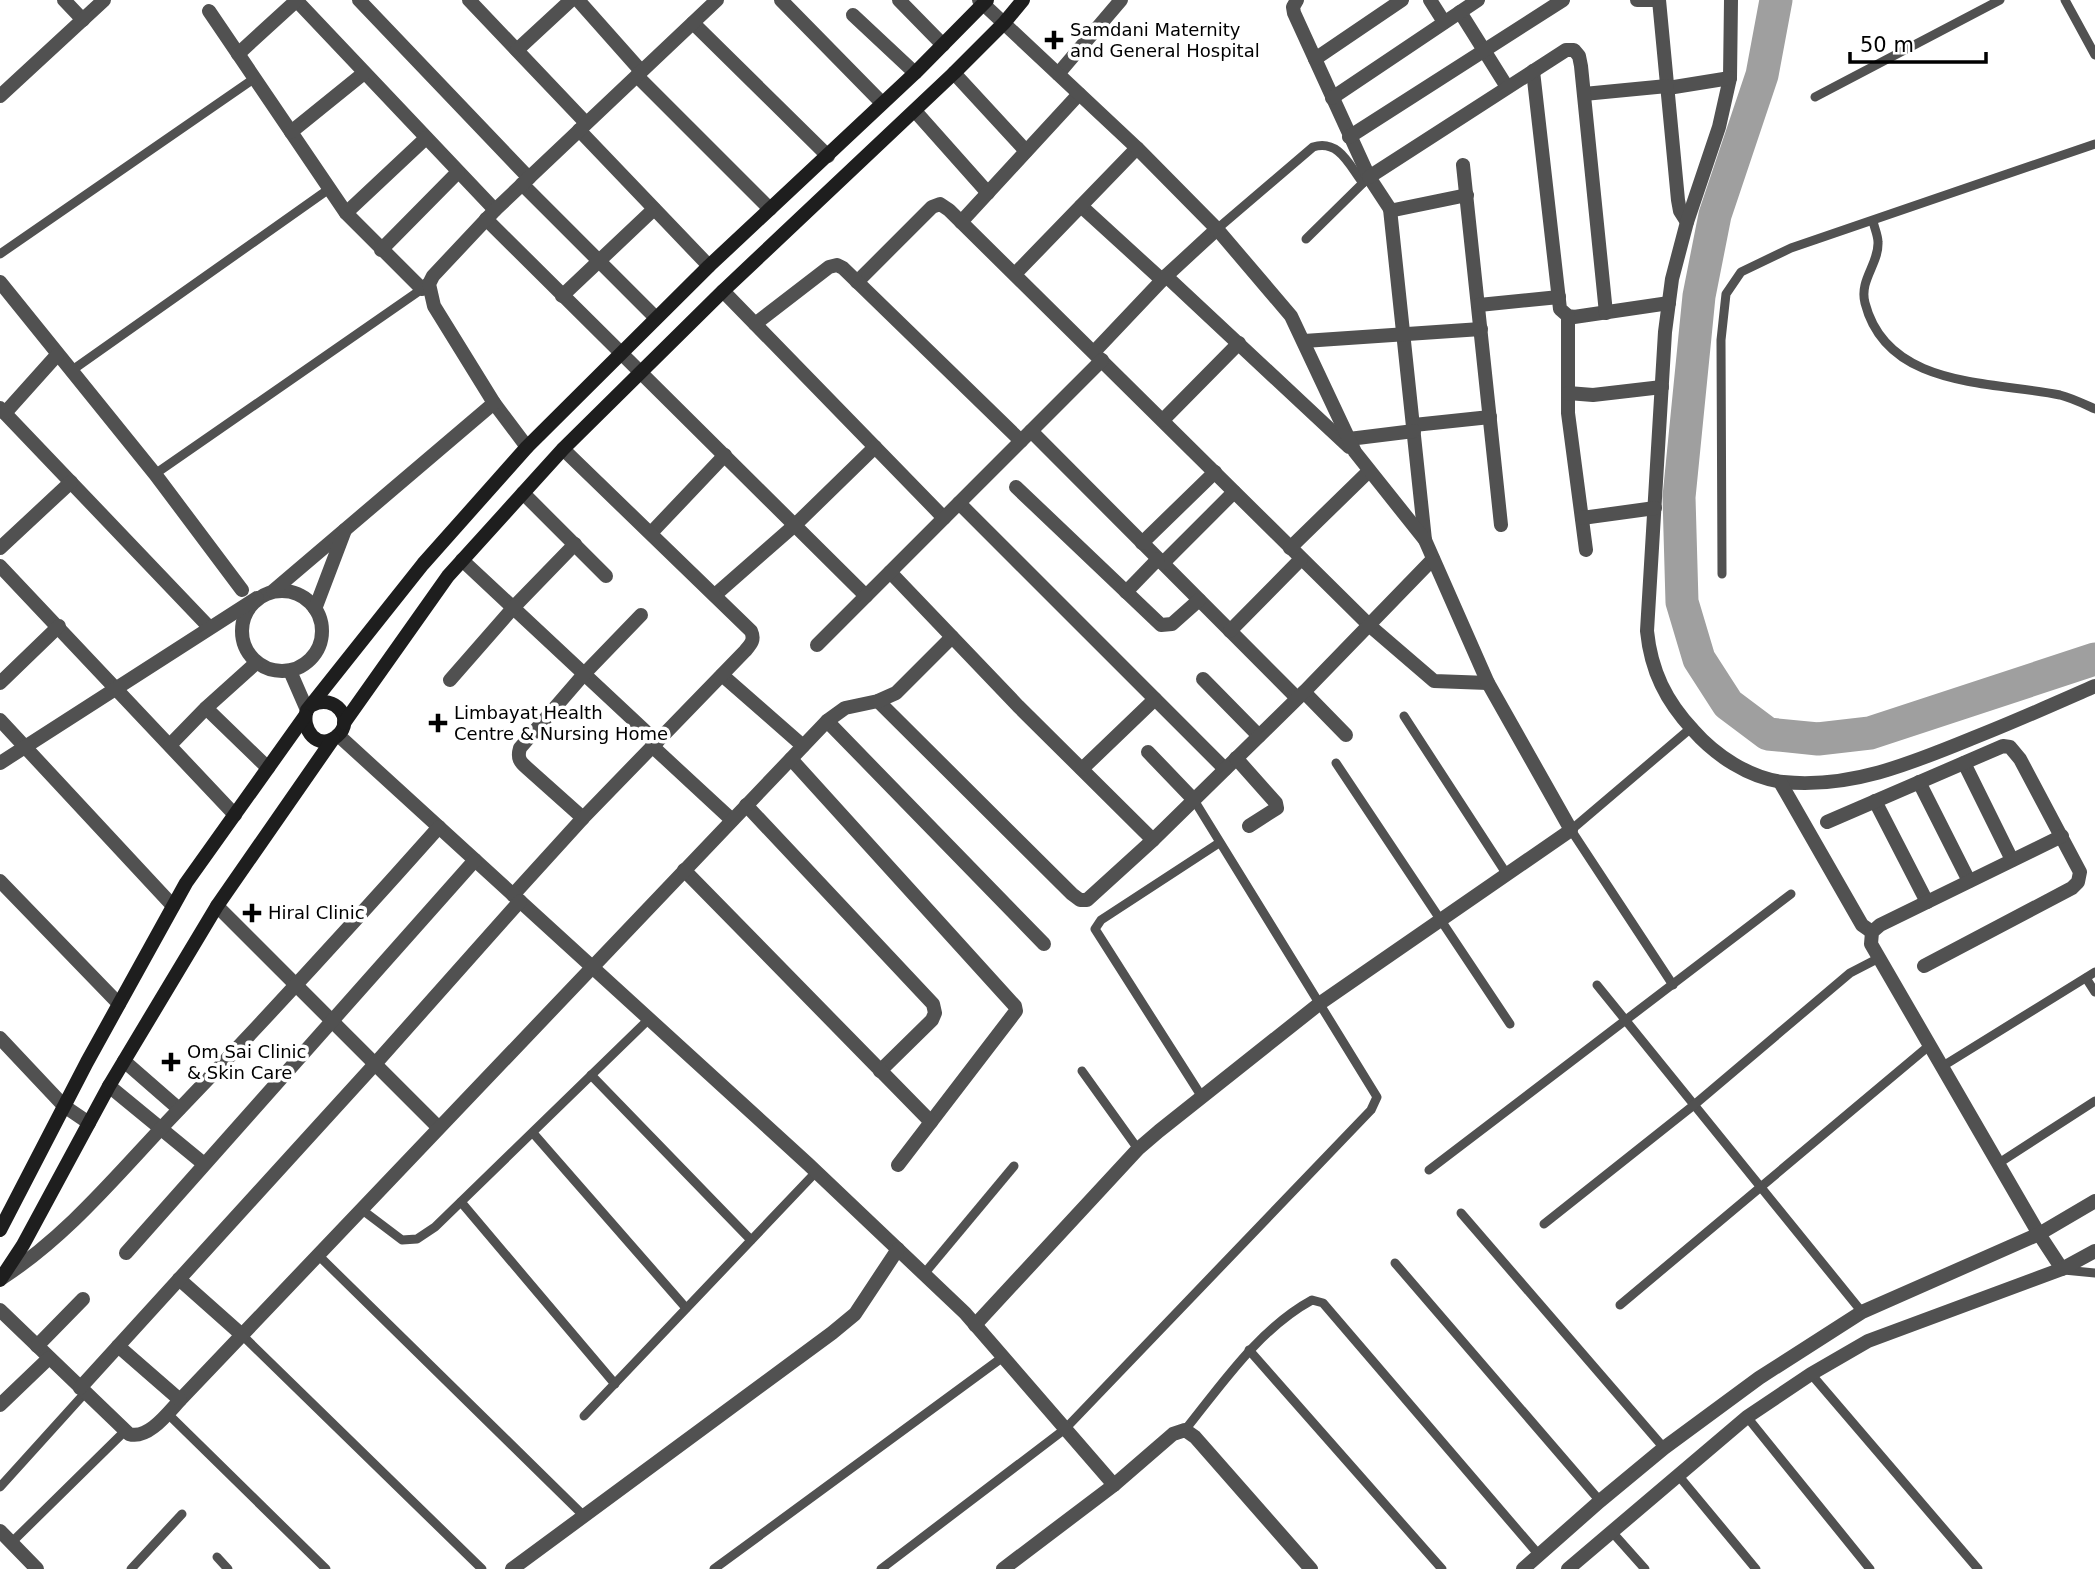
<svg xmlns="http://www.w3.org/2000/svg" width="2095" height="1569" viewBox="0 0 2095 1569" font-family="'DejaVu Sans',sans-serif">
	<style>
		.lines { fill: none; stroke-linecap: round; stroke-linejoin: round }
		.river { stroke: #9f9f9f; stroke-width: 33 }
		.service { stroke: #515151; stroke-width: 9 }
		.minor { stroke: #515151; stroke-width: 14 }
		.tertiary { stroke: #515151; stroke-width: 14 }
		.secondary { stroke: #1e1e1e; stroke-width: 14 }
		.poi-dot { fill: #000; stroke: #fff; stroke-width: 2.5 }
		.labels { text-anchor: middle; stroke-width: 7; stroke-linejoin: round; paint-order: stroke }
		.poi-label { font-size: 18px; fill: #000; stroke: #fff; text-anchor: start }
	</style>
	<rect width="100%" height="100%" fill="#fff"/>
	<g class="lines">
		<polyline class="river" points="1776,0 1762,75 1715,215 1699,296 1679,497 1682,602 1699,659 1728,704 1768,734 1818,739 1870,733 2095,659"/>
		<g class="service">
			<polyline points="2065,0 2095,55"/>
			<polyline points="1815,97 2000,0"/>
			<path d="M1873,221c1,6 5,14 5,21 1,22 -19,38 -13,61 22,86 127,78 195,92 12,3 24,9 35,14"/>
			<path d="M1217,229l96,-82c26,-8 36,18 50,36"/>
			<polyline points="1306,239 1365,181"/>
			<polyline points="0,254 255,78"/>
			<polyline points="71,371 329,189"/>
			<polyline points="155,474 422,289"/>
			<polyline points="1722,574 1721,340 1726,294 1741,272 1791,248 2095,144"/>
			<polyline points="1404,716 1506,873"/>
			<polyline points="1336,763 1510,1024"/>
			<polyline points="2086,978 2095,992"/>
			<polyline points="1597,985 1862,1312"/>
			<polyline points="1673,985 1571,830 1691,728"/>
			<polyline points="1943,1066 2095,972"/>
			<polyline points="1082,1071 1138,1149"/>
			<polyline points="591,1075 751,1240"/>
			<polyline points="1202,1097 1095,929 1101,920 1219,843"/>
			<polyline points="533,1133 686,1308"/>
			<polyline points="1999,1163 2095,1101"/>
			<polyline points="1429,1170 1791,894"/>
			<polyline points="461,1202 615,1384"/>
			<polyline points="361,1209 402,1240 417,1239 435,1227 649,1019"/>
			<polyline points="1461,1213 1664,1448"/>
			<polyline points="1544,1224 1694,1105 1850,973 1879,958"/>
			<polyline points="318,1255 584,1516"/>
			<polyline points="1395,1263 1600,1501"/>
			<polyline points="2064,1270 2095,1273"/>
			<polyline points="924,1274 1014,1166"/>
			<polyline points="1620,1305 1930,1045"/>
			<polyline points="242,1335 482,1569"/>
			<polyline points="1249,1350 1442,1569"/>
			<polyline points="1811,1374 1978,1569"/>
			<polyline points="167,1413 326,1569"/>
			<polyline points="584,1416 816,1172"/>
			<polyline points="1747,1417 1870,1569"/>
			<path d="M1185,1430c37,-46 74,-101 127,-130l11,3 216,252"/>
			<polyline points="1678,1475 1756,1569"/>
			<polyline points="0,1487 85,1393"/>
			<polyline points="1612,1532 1645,1569"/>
			<polyline points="11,1543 126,1430"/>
			<polyline points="217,1557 228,1569"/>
			<polyline points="131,1569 182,1514"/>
			<polyline points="714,1569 1003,1357"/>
			<polyline points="881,1569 1065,1429 1371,1110 1377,1097 1194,800"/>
		</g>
		<g class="minor">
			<polyline points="64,0 83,20"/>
			<polyline points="296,0 495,210"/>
			<polyline points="359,0 529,178"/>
			<polyline points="469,0 586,123"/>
			<polyline points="578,0 641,71"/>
			<polyline points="781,0 882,103"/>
			<polyline points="899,0 943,45"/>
			<polyline points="1297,0 1293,7 1294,13 1369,177 1390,209 1394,210 1467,195"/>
			<polyline points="1430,0 1444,22"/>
			<polyline points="1637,0 1655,0"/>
			<polyline points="1659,0 1678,200 1680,211 1687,222"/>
			<path d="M1731,0l-1,78 -11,49 -32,95 -15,57 -7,53 -18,299c4,40 19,70 46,99 22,25 56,48 90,52 67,7 129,-19 190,-44 41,-16 81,-34 122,-52"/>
			<polyline points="209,11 346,213 422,289 429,284"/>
			<polyline points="1460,12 1507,87"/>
			<polyline points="853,15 915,73"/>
			<polyline points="693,23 828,156"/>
			<polyline points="517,50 571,0"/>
			<polyline points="238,54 297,0"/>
			<polyline points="1315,59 1402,0"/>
			<polyline points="1533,71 1560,309 1568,316 1574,317 1669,303"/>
			<polyline points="954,73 1026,151"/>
			<polyline points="1058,74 1121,0"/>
			<polyline points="637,76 770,209"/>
			<polyline points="1668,88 1730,78"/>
			<polyline points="1584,94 1667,86"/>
			<polyline points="0,96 104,0"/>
			<polyline points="1332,98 1478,0"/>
			<polyline points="915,111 988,193"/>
			<polyline points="579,130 709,266"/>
			<polyline points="291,132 364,73"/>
			<polyline points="1349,137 1563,0"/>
			<polyline points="1463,165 1501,525"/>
			<polyline points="1369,177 1566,50 1574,50 1579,56 1581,66 1606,313"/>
			<polyline points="522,184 656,318"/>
			<polyline points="1081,206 1162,280"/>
			<polyline points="1390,209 1425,540"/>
			<polyline points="346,213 426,138"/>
			<polyline points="486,219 866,596"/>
			<polyline points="961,222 1079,94"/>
			<polyline points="381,250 458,172"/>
			<polyline points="1015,274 1137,148"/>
			<polyline points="1166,276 1349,447"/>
			<polyline points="0,282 155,474 242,590"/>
			<polyline points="857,282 932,207 940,204 949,210 1370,626 1434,681 1488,683"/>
			<polyline points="723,291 944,518"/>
			<polyline points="562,296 654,209"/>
			<polyline points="1479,305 1559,297"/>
			<polyline points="1568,316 1568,413 1586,550"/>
			<polyline points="755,324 829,267 837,265 843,268 1021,441"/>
			<polyline points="1304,341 1481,329"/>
			<polyline points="1094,352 1166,276 1217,229"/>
			<polyline points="1568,393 1593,395 1662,387"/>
			<polyline points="0,408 209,627"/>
			<polyline points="5,413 57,355"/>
			<polyline points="1163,420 1239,343"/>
			<polyline points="1414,425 1490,417"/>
			<polyline points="1031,431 1297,698"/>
			<polyline points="1349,439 1414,431"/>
			<polyline points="527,447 494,403 434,306 429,284 433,276 495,210 717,0"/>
			<polyline points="1016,487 1161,625 1172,624 1199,600"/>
			<polyline points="523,493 606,576"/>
			<polyline points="959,503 1225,769"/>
			<polyline points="1582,518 1655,508"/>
			<polyline points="651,533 725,455"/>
			<polyline points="1142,543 1215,472"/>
			<polyline points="0,548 71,482"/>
			<polyline points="1290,548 1369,471"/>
			<polyline points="462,560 657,742"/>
			<polyline points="1163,563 1234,492"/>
			<polyline points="0,566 235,815"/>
			<polyline points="890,572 1018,706 1153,840"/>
			<circle cx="282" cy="631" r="40"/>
			<polyline points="273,591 494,403"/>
			<polyline points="1126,592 1158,559"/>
			<polyline points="715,595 796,524 875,447"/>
			<polyline points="315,609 345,530"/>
			<polyline points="1230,631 1301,559"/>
			<polyline points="817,645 1102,360"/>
			<polyline points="290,671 307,710"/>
			<polyline points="722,675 803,746"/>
			<polyline points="1203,679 1259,736"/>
			<polyline points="450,680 513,608 575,544"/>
			<polyline points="0,683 59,626"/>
			<polyline points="1304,692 1346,735"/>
			<polyline points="878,701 1072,894 1080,900 1087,900 1153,840 1304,692 1433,559"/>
			<polyline points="206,708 268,768"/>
			<polyline points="0,720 173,906"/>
			<polyline points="827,721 1044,944"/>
			<polyline points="338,735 808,1164 965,1313 1114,1485"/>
			<polyline points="170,745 206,708 256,663"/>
			<polyline points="652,746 732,820"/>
			<polyline points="1148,752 1194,800"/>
			<polyline points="1236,758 1276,803 1277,808 1249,826"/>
			<polyline points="791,759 1015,1006 1016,1011 898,1165"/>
			<polyline points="0,763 257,598"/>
			<polyline points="1964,763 2012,860"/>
			<polyline points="1082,769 1155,699"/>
			<polyline points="1780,782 1862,925 1872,932"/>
			<polyline points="1919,782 1969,881"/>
			<polyline points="1875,801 1927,902"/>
			<polyline points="746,805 933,1004 935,1013 932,1020 880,1071"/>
			<path d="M583,818l-56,-50c-7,-6 -10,-10 -7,-20l64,-74 57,-59"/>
			<polyline points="1827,822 2003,746 2010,747 2020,759 2080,872 2078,882 2072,888 1924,966"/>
			<polyline points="2062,836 1880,925 1872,932 1871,944 2039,1234 2062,1269"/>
			<polyline points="684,870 931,1122"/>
			<polyline points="0,881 119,1004"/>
			<path d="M513,895l70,-77 162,-167c6,-7 10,-11 6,-20l-188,-182"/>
			<polyline points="217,906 438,1127"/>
			<polyline points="0,1038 64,1106 89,1123"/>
			<polyline points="124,1061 179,1109"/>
			<polyline points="109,1086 204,1164"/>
			<polyline points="126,1253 475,860"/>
			<path d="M2,1278c64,-41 114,-102 166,-157 92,-96 182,-194 271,-294"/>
			<polyline points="179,1279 242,1335"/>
			<path d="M0,1310l129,124c19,6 39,-21 51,-34l647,-679 18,-13 33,-7 18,-8 56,-56"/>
			<polyline points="975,1325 1138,1149 1159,1131 1319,1004 1571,830 1488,683 1425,540 1355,452 1291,316 1217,229 1137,148 979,0"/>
			<polyline points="37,1346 83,1299"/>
			<polyline points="118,1346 180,1400"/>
			<polyline points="80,1388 375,1064 520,901"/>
			<polyline points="0,1405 49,1358"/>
			<polyline points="0,1531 37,1569"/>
			<polyline points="512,1569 832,1333 855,1314 898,1249"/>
			<polyline points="1003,1569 1114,1485 1173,1434 1185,1430 1195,1437 1311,1569"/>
		</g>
		<g class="tertiary">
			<polyline points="1523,1569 1600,1501 1664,1448 1759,1378 1862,1312 2039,1234 2095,1201"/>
			<polyline points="1568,1569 1747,1417 1811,1374 1868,1341 2062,1269 2095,1251"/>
		</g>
		<g class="secondary">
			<path d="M312,705c23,-12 44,15 25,31 -19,16 -37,-7 -30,-26l116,-146 104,-117 182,-181 206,-193 72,-73"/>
			<polyline points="344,723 448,576 563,449 723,291 954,73 1004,23 1023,0"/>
			<polyline points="0,1230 87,1062 186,883 305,716"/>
			<polyline points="0,1280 23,1245 109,1086 217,906 333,739"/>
		</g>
	</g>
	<g class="poi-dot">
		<path d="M1050.5 29.5h7v7h7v7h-7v7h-7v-7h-7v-7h7z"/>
		<path d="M434.5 712.5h7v7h7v7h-7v7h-7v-7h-7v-7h7z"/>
		<path d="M248.5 902.5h7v7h7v7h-7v7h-7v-7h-7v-7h7z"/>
		<path d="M167.5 1051.5h7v7h7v7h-7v7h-7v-7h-7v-7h7z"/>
	</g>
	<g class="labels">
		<g class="poi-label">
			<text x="1070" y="36">Samdani Maternity<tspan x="1070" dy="21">and General Hospital</tspan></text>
			<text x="454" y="719">Limbayat Health<tspan x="454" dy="21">Centre &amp; Nursing Home</tspan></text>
			<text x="268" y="919">Hiral Clinic</text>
			<text x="187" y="1058">Om Sai Clinic<tspan x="187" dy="21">&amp; Skin Care</tspan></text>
		</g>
	</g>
	<path d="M1850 52v10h136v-10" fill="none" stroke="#000000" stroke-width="3.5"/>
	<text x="1860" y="52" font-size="21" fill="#000000" stroke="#ffffff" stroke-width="5" paint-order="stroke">50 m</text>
</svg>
